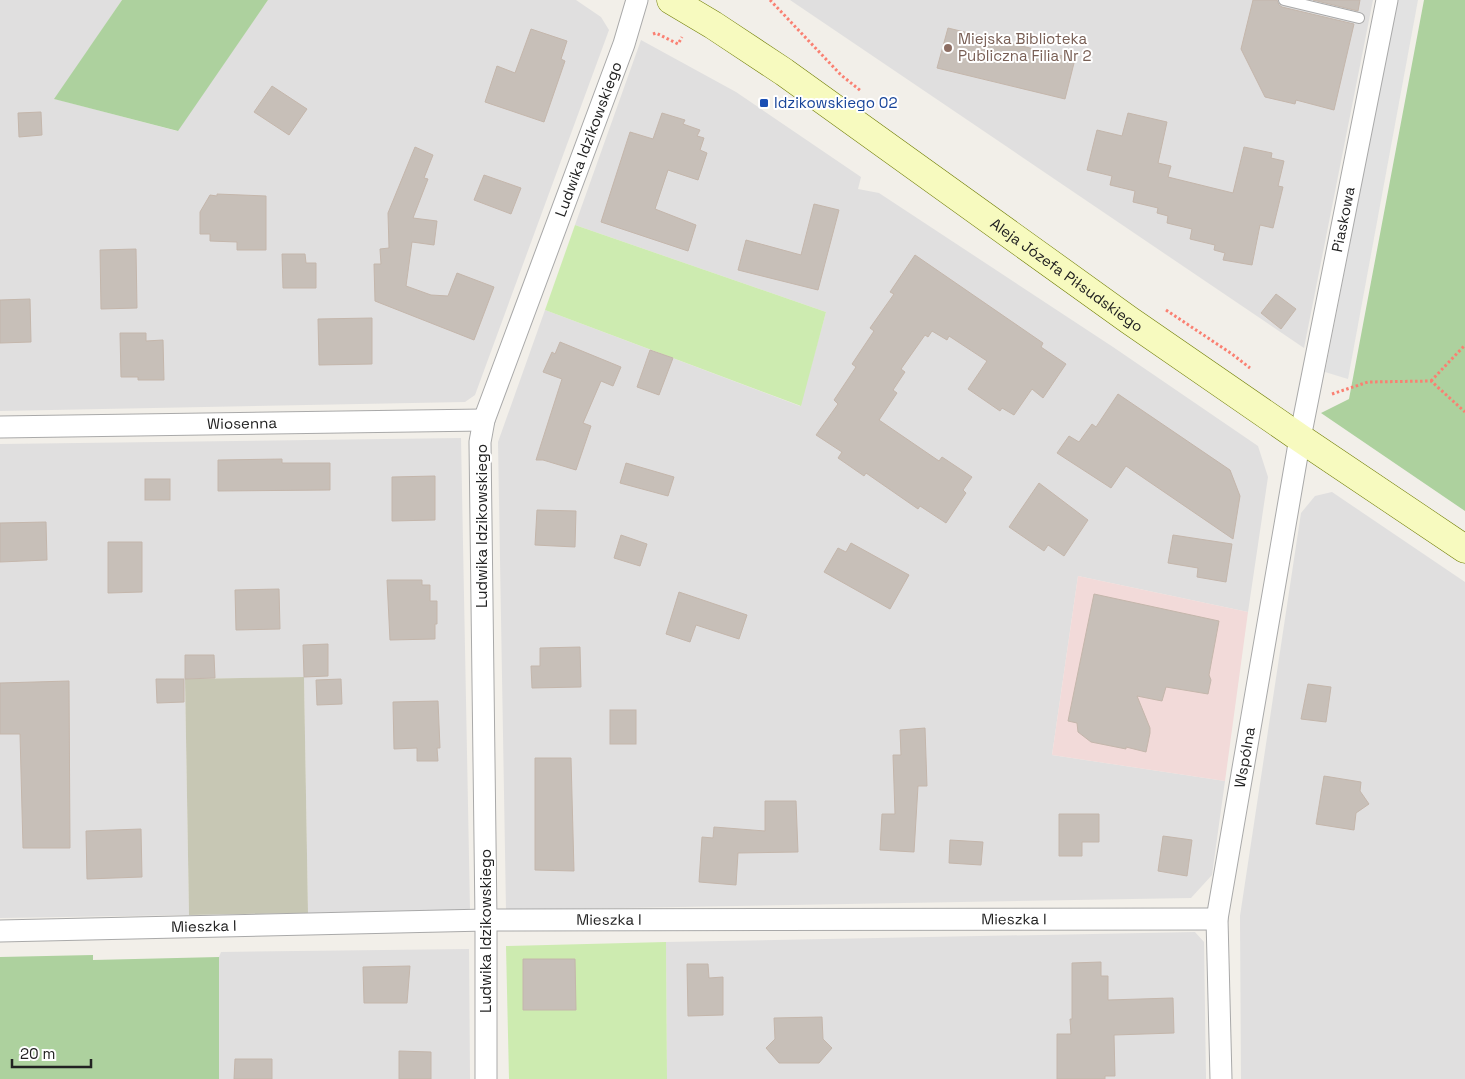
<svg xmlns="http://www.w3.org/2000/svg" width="1465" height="1079" viewBox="0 0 1465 1079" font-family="'Space Grotesk',sans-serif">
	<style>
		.residential { fill: #e0dfdf }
		.commercial { fill: #f2dad9 }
		.construction { fill: #c7c7b4 }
		.grass { fill: #cdebb0 }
		.forest { fill: #add19e }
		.parking { fill: #e2e2e2 }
		.building { fill: #c7bfb8; stroke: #c4b6ab }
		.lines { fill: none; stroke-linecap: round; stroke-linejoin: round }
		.service-casing { stroke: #a9a9a9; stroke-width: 12 }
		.minor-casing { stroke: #a9a9a9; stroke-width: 23 }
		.secondary-casing { stroke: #707d05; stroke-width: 29 }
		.path { stroke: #fa8072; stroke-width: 3; stroke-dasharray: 2.5 2.5; stroke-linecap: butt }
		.service { stroke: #fff; stroke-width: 10 }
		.minor { stroke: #fff; stroke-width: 21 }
		.secondary { stroke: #f7fabf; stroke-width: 28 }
		.education-dot { fill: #8d6e63; stroke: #fff; stroke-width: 2 }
		.transit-dot { fill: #1a4fb4; stroke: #fff; stroke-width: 2 }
		.labels { text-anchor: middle; stroke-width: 4; stroke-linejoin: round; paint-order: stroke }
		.education-label { font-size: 15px; fill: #785e54; stroke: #fff; text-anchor: start }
		.transit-label { font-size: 15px; fill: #164399; stroke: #fff; text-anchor: start }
		.street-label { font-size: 15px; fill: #222; stroke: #fff }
	</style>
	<rect width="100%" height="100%" fill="#f2efe9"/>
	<g class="residential">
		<polygon points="0,0 122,0 55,99 177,131 268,0 576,0 601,17 609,30 475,395 465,402 0,411"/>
		<polygon points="790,0 1373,0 1304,348"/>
		<polygon points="641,40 736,92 861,177 858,189 879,193 1113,347 1258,446 1268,477 1248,612 1078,576 1052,755 1225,781 1212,875 1191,898 506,910 498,442 545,310 800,406 826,312 575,225"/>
		<polygon points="461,438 470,910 308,913 304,677 185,679 189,915 0,918 0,444"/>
		<polygon points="1332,492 1465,582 1465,1079 1241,1079 1240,916 1301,513 1315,496"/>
		<polygon points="1195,932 1204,942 1206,1079 667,1079 666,942"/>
		<polygon points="469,949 470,1079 219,1079 219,957 221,952"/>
	</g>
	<polygon class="commercial" points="1078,576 1248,612 1225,781 1052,755"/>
	<polygon class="construction" points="304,677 308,913 189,915 185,679"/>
	<g class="grass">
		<polygon points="575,225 826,312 801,406 545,310"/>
		<polygon points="666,942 667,1079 509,1079 506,946"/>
	</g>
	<g class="forest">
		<polygon points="122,0 268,0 178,131 54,99"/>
		<polygon points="1424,0 1465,0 1465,511 1321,413 1349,399"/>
		<polygon points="93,955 93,960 219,957 219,1079 0,1079 0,957"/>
	</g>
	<polygon class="parking" points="1397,0 1418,0 1348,379 1325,372"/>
	<g class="building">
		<polygon points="1253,0 1277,0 1279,5 1282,7 1354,24 1334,110 1296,100 1295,104 1265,97 1241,49"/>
		<polygon points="1313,0 1360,0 1358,11"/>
		<polygon points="948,28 1075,59 1065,99 937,68"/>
		<polygon points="531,29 567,41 561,59 565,61 544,122 485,102 497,66 515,73"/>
		<polygon points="272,86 307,109 289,135 254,112"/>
		<polygon points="41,112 42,135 19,137 18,113"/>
		<polygon points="662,113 685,120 683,124 700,130 697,136 704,138 700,150 707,153 698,180 668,170 655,209 696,225 688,251 601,222 630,132 653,139"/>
		<polygon points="1128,113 1167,122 1158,163 1171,166 1168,177 1233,193 1244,147 1272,153 1271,158 1284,161 1278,186 1283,187 1273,228 1260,225 1252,265 1223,260 1225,253 1214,250 1215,245 1190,239 1192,229 1167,223 1168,216 1157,213 1158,208 1133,202 1135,191 1110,185 1112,176 1087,170 1097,130 1122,136"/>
		<polygon points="415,147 433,155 424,178 428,179 413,218 437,221 434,245 412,242 406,286 431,295 448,296 457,273 494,287 474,340 375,301 374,264 381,264 380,249 389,248 388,213"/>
		<polygon points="484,175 521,188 511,214 474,200"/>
		<polygon points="217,194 266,196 266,250 237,250 237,242 210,241 210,234 200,234 200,212 210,195 217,196"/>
		<polygon points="814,204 839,210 818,290 738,270 746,240 801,255"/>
		<polygon points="136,249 137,308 101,309 100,250"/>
		<polygon points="282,254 305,254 306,263 316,263 316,288 283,288"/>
		<polygon points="915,255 1043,343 1041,347 1066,364 1043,398 1032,389 1014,415 1002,408 1000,411 968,389 987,361 949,336 947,340 932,331 928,337 925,335 901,369 905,372 893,390 897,393 879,420 939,461 942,457 972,477 963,490 966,493 946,523 920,506 918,509 866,473 864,476 838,458 842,452 816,435 838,404 834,400 856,367 852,364 874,331 870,328 894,294 890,292"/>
		<polygon points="1276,294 1296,309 1281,329 1261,313"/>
		<polygon points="30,299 31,342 0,343 0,300"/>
		<polygon points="372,318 372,364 319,365 318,319"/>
		<polygon points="120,333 146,333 146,341 163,340 164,380 138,380 138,377 121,377"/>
		<polygon points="560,342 621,367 613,386 601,381 583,423 591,426 576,470 543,460 536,460 562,379 543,372 552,352 555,354"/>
		<polygon points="650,350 673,358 659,395 637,387"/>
		<polygon points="1118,394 1230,470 1240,496 1233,539 1126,466 1111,488 1057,453 1069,436 1079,442 1092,424 1096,427"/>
		<polygon points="282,459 282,463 330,463 330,490 218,491 218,460"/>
		<polygon points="626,463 674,477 668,496 620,483"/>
		<polygon points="435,476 435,520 392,521 392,477"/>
		<rect x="145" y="479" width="25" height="21"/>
		<polygon points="1039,483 1088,520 1064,556 1048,545 1044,551 1009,527"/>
		<polygon points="537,510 576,511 575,547 535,545"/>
		<polygon points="46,522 47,560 0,562 0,523"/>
		<polygon points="621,535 647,544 640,566 614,558"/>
		<polygon points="1173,535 1232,544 1226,582 1197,577 1198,568 1168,563"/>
		<polygon points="108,542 142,542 142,592 108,593"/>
		<polygon points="851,543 909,575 890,609 824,572 838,548 846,552"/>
		<polygon points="387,580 422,580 422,585 430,585 430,601 437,601 437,624 435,624 435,639 390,640"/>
		<polygon points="279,589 280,629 236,630 235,590"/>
		<polygon points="679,592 747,615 739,639 696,625 690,642 666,634"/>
		<polygon points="1094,594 1219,621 1209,675 1211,680 1208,694 1166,687 1162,701 1137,696 1150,728 1150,733 1146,752 1126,747 1126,749 1091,742 1078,732 1077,723 1068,721"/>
		<polygon points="328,644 328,676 304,677 303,645"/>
		<polygon points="580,647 581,687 532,688 531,666 540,666 540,648"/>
		<polygon points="185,655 214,655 215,678 185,679"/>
		<polygon points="156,679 184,679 184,702 157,703"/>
		<polygon points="341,679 342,704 317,705 316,680"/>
		<polygon points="69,681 70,848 23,848 20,734 0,734 0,683"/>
		<polygon points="1308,684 1331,687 1326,722 1301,719"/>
		<polygon points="438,701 440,748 437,748 438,761 417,761 417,748 394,749 393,702"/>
		<rect x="610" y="710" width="26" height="34"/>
		<polygon points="925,728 927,786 918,786 914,852 880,850 882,814 895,814 893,755 901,755 900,730"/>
		<polygon points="535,758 571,758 574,871 535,870"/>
		<polygon points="1324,776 1361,782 1360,791 1369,804 1356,813 1354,830 1316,824"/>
		<polygon points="765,801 796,801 798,852 738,853 736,885 699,882 702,837 713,838 714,827 765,831"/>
		<polygon points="1059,814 1099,814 1099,842 1082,842 1082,856 1059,856"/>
		<polygon points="141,829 142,877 87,879 86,831"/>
		<polygon points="1163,836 1192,840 1187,876 1158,871"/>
		<polygon points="950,840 983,842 981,865 949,863"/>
		<polygon points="523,959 575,959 576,1010 523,1010"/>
		<polygon points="1101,962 1101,976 1108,976 1108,1000 1173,998 1174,1033 1114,1035 1115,1076 1105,1076 1105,1079 1057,1079 1057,1034 1071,1034 1070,1019 1072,1019 1072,963"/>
		<polygon points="687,964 708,964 709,978 723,977 723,1015 688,1016"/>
		<polygon points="410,966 407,1003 364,1003 363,967"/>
		<polygon points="822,1017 823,1039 832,1048 819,1063 779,1063 766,1048 775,1039 774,1018"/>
		<polygon points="399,1051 431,1052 431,1079 399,1079"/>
		<polygon points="235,1059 272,1059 272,1079 234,1079"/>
	</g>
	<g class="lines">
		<g class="service-casing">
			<polyline id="service" points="1284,0 1359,18"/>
		</g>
		<g class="minor-casing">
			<g id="minor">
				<path id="s1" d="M0,427l484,-7"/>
				<path id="s2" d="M0,931l486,-11 731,-1"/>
				<path id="s3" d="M486,1079v-159l-6,-478 4,-22 140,-376 13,-44"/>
				<path id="s4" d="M1221,1079l-4,-160 83,-481 87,-438"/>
			</g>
		</g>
		<g class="secondary-casing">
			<g id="secondary">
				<path id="s5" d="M671,0l42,25 71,47 345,248 171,118 165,111"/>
			</g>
		</g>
		<g class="path">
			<polyline points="770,0 841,75 861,91"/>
			<polyline points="653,34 656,33 678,44 682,37"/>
			<polyline points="1166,310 1232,354 1250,368"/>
			<polyline points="1431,381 1465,345"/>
			<polyline points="1332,394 1368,382 1431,381 1465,412"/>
		</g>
		<use href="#service" class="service"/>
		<use href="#minor" class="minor"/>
		<use href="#secondary" class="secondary"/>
	</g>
	<circle class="education-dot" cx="948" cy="48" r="5"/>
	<rect class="transit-dot" x="759" y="98" width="10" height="10" rx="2.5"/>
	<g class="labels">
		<g class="education-label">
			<text x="958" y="44">Miejska Biblioteka<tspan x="958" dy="17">Publiczna Filia Nr 2</tspan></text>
		</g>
		<g class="transit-label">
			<text x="774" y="108">Idzikowskiego 02</text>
		</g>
		<g class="street-label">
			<text dy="5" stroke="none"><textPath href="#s3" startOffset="959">Ludwika Idzikowskiego</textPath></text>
			<text dy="5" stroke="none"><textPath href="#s4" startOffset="871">Piaskowa</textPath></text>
			<text dy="5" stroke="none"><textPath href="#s5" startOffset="482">Aleja Józefa Piłsudskiego</textPath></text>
			<text dy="5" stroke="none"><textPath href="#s1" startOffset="242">Wiosenna</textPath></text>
			<text transform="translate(482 526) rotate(-90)" y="5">Ludwika Idzikowskiego</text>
			<text dy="5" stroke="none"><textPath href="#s4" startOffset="324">Wspólna</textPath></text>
			<text dy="5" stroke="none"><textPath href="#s2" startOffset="1014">Mieszka I</textPath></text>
			<text dy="5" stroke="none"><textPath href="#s2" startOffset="609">Mieszka I</textPath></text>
			<text dy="5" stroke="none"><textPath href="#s2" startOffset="204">Mieszka I</textPath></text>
			<text transform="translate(486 931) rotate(-90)" y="5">Ludwika Idzikowskiego</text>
		</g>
	</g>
	<path d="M12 1059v8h79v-8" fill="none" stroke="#222222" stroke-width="2.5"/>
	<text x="20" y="1059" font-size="15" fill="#222222" stroke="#ffffff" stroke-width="4" paint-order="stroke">20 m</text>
</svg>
